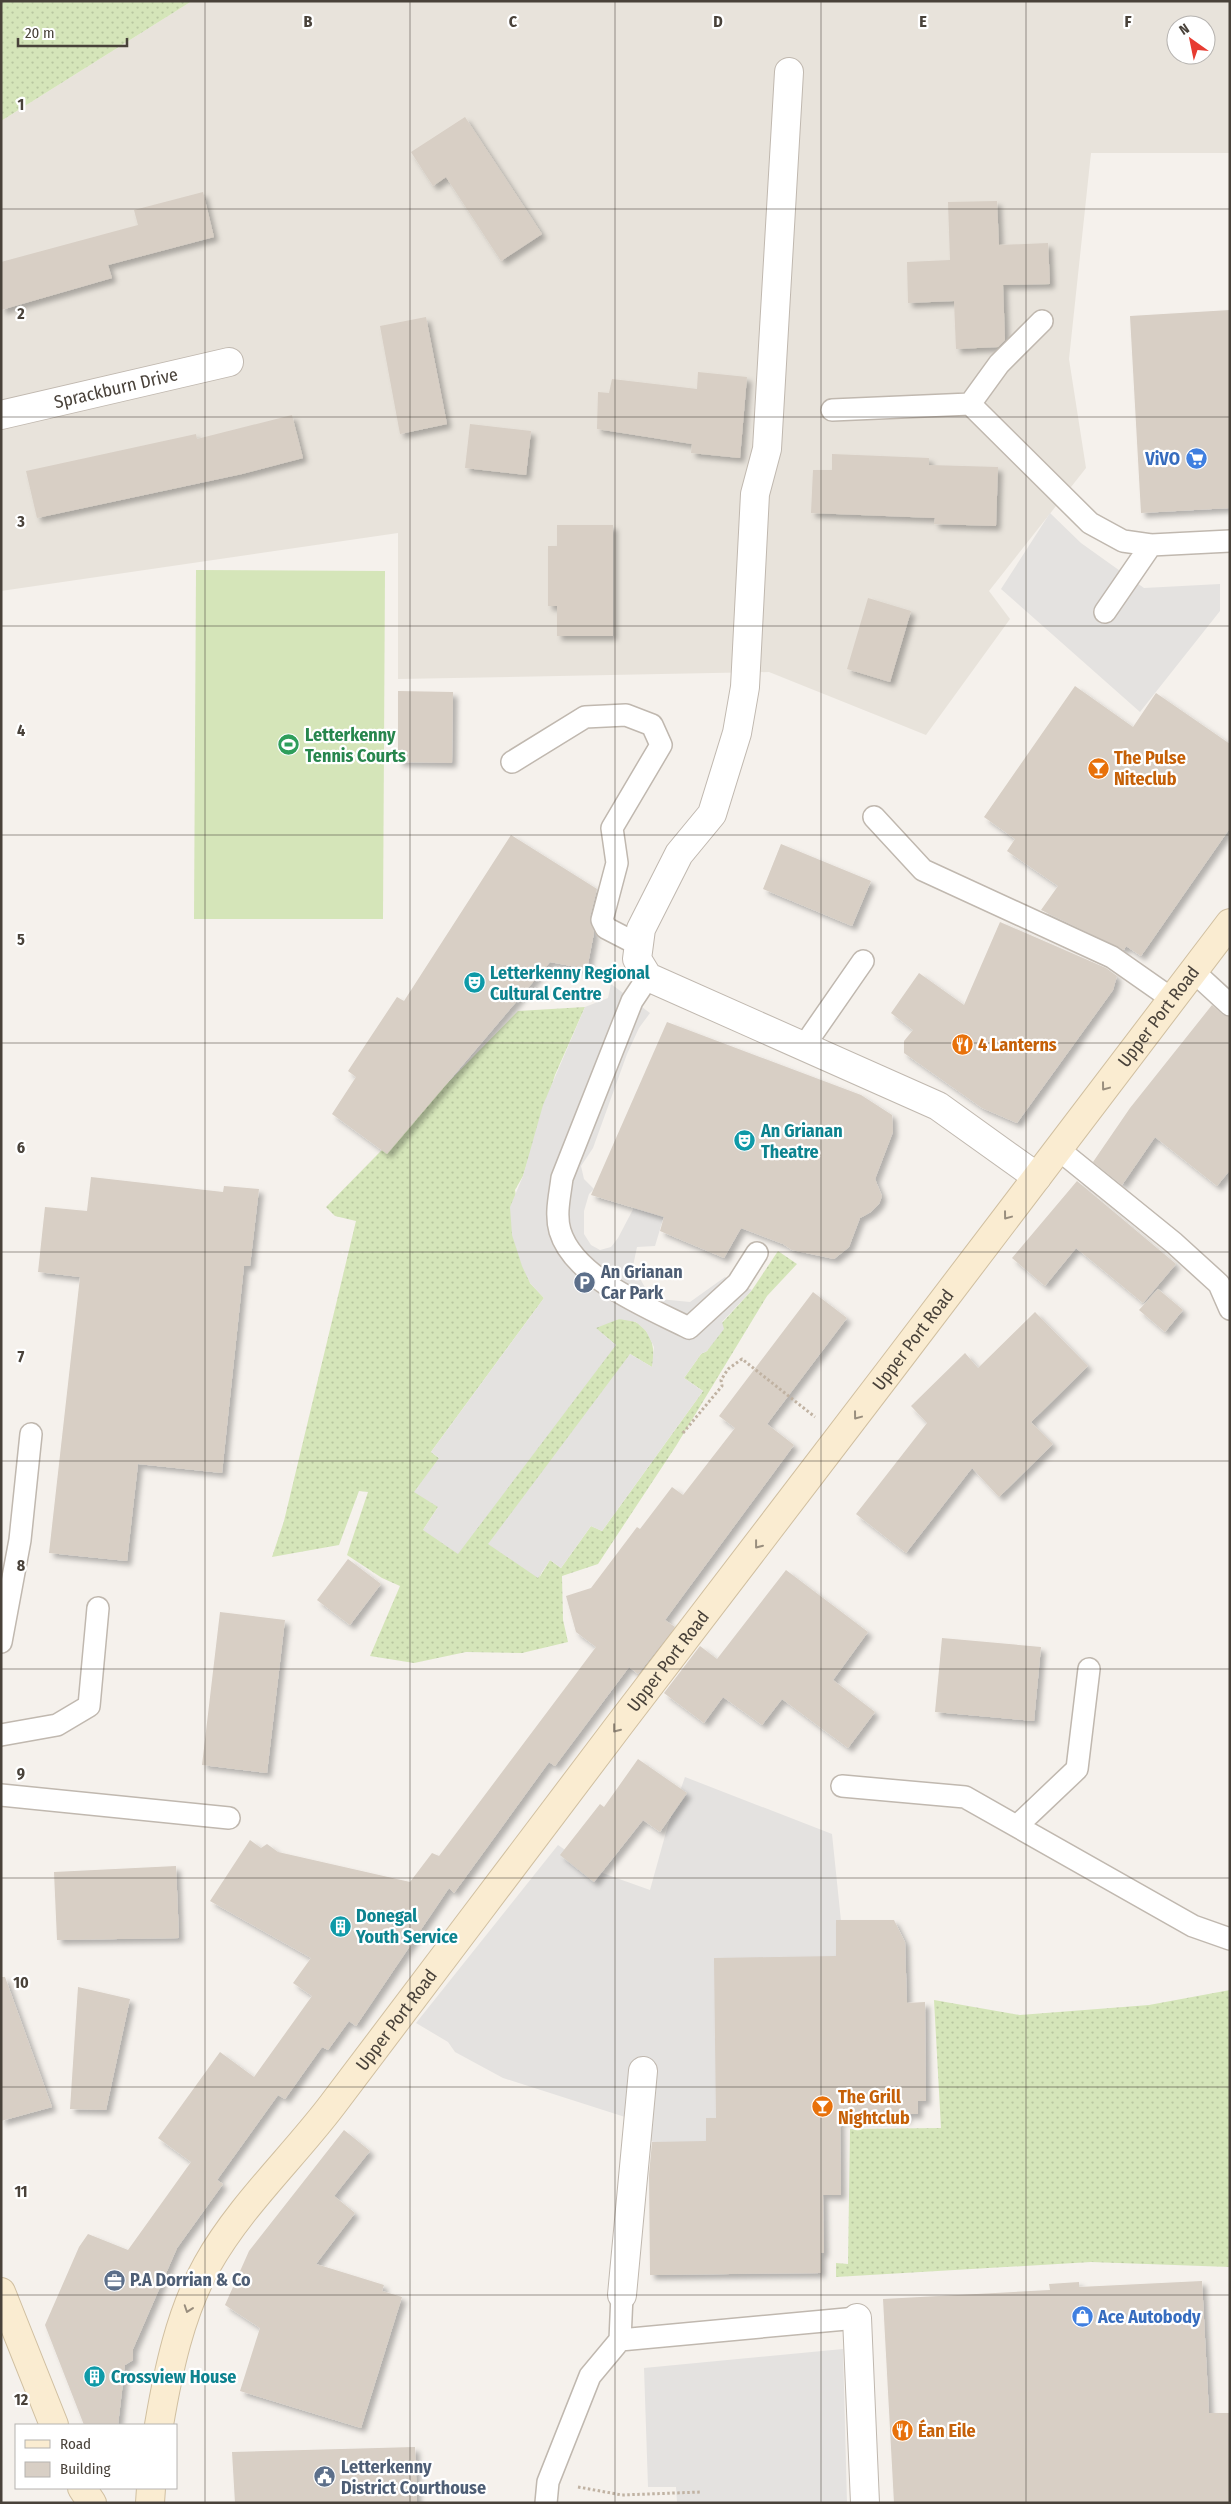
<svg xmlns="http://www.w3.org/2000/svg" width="1231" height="2504" font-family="'Fira Sans Condensed',sans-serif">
	<defs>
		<pattern id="grass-dots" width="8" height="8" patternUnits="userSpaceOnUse" patternTransform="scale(1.25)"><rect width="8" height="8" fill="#d5e5b9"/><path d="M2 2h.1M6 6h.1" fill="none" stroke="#b8c6a0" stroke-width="1.8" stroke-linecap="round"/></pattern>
		<filter id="shadow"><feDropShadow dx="4.5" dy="4.5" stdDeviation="2.5" flood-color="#0004"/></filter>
	</defs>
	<rect width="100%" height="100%" fill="#f5f1ec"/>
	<path fill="#e8e3db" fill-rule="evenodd" d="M 192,1 L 1230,1 L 1230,153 L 1091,153 L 1069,359 L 1086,468 L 989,591 L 1010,619 L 926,735 L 769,672 L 398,679 L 398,533 L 1,591 L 1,121 ZM 1176,25 L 1206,25 L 1206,55 L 1176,55 Z"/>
	<path fill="url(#grass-dots)" d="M 1,1 L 192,1 L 1,121 Z
		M 585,1007 L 555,1075 L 523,1176 L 515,1190 L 530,1283 L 544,1298 L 431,1452 L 439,1458 L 438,1507 L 423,1530 L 616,1345 L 595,1328 C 603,1324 612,1319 621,1319 C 647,1318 658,1346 652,1367 L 630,1354 L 539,1578 L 550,1560 L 561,1568 L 591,1526 L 602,1531 L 703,1391 L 684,1378 L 701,1354 L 707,1351 L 722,1323 L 752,1290 L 778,1251 L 797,1264 L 767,1296 L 676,1446 L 598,1564 L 562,1576 L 563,1620 L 568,1642 L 522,1653 L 466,1652 L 414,1663 L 370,1656 L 400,1586 L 382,1578 L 347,1555 L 368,1492 L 359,1491 L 339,1545 L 272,1557 L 284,1521 L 356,1221 L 335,1216 L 326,1207 L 518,1011 Z
		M 1230,1990 L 1230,2267 L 1091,2262 L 836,2277 L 836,2263 L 848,2264 L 850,2129 L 941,2128 L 934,2000 L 1020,2015 L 1149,2005 Z"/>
	<path fill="#d5e5b9" d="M 196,570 L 385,571 L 383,919 L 194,919 Z"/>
	<path fill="#e4e2e0" d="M 1050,513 L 1081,543 L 1144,588 L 1220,584 L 1220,611 L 1140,712 L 1001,589 Z
		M 611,984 L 650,1013 L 639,1028 L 627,1054 L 593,1148 L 581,1166 L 584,1179 L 594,1189 L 589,1194 L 584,1211 L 584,1234 L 591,1245 L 600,1250 L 611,1247 L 618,1238 L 651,1175 L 674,1183 L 655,1246 L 637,1247 L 633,1266 L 647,1291 L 659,1299 L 690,1302 L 725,1277 L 752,1290 L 722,1322 L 724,1329 L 707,1351 L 701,1354 L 684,1378 L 703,1391 L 602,1531 L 591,1526 L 561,1568 L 550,1560 L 538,1578 L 488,1544 L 630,1354 L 652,1367 L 654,1347 L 646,1331 L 636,1322 L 619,1319 L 596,1328 L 616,1345 L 458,1554 L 423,1530 L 438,1507 L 414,1492 L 439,1458 L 431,1452 L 544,1298 L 530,1283 L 522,1266 L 512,1235 L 510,1207 L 523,1176 L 543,1105 L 585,1007 L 608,998 Z
		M 685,1777 L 832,1834 L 841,1921 L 842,1957 L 720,2096 L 712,2142 L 654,2143 L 625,2117 L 503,2078 L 455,2052 L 448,2042 L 416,2023 L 558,1845 L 594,1870 L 650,1890 L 668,1825 Z
		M 843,2349 L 847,2503 L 677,2502 L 676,2487 L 648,2487 L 644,2368 Z"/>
	<path fill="#d8cfc5" filter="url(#shadow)" d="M 465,117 L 542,234 L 501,261 L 446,177 L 433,186 L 411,152 Z
		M 203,192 L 214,237 L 108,265 L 112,278 L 1,310 L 1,262 L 138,225 L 134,210 Z
		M 997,201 L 999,245 L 1048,243 L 1050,284 L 1003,285 L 1005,340 L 998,347 L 956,349 L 954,301 L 908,303 L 907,262 L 950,260 L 948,202 Z
		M 1230,310 L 1230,508 L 1141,513 L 1130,316 Z
		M 426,317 L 447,424 L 400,434 L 380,326 Z
		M 698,372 L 747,377 L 740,458 L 691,453 L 692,444 L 597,429 L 598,392 L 609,393 L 612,379 L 697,389 Z
		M 292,415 L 303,458 L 242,474 L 37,518 L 26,471 L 196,434 L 197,439 Z
		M 470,424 L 531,431 L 526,475 L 465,468 Z
		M 832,454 L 929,458 L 929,465 L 998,467 L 996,526 L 934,524 L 935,518 L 811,513 L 813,470 L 832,470 Z
		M 557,525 L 613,525 L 613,636 L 557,636 L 557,606 L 548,606 L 548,546 L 557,546 Z
		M 868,598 L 911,611 L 890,682 L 847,669 Z
		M 1075,686 L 1133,727 L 1156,693 L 1230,744 L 1230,828 L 1141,956 L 1126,946 L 1124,950 L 1041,910 L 1058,886 L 1007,851 L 1015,839 L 984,817 Z
		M 398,691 L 453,692 L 452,763 L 398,762 Z
		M 511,835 L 597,889 L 590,917 L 594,933 L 587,969 L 550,962 L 387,1154 L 332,1114 L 356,1077 L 348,1071 L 397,997 L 404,1001 Z
		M 781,844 L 871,881 L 852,926 L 763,889 Z
		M 1000,922 L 1106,968 L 1117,976 L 1113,990 L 1017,1123 L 982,1108 L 904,1053 L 904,1041 L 913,1030 L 891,1013 L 919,973 L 964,1005 Z
		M 1212,1005 L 1222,1014 L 1230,1017 L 1230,1170 L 1217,1186 L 1155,1137 L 1122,1185 L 1093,1162 L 1130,1108 Z
		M 667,1022 L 861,1095 L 892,1115 L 893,1132 L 875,1179 L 882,1196 L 879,1204 L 871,1212 L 860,1218 L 849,1247 L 834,1259 L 792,1250 L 783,1244 L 741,1228 L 724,1258 L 660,1231 L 664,1217 L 591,1195 Z
		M 91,1177 L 223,1192 L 224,1186 L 259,1189 L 250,1266 L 244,1266 L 222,1473 L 138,1464 L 127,1561 L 49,1553 L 80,1277 L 38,1272 L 45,1207 L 87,1211 Z
		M 1077,1181 L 1176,1264 L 1143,1303 L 1076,1248 L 1045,1286 L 1012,1258 Z
		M 1158,1289 L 1183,1310 L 1165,1332 L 1139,1310 Z
		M 813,1292 L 847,1318 L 767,1424 L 794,1445 L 665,1620 L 675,1627 L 638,1674 L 629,1667 L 555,1766 L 549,1762 L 454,1893 L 449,1888 L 356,2026 L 349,2021 L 328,2050 L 322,2047 L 285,2099 L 278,2095 L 217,2180 L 223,2184 L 177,2248 L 133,2349 L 133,2360 L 125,2365 L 118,2425 L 84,2425 L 45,2325 L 79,2247 L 88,2234 L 128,2250 L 191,2162 L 158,2138 L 220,2052 L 254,2077 L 312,1996 L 293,1983 L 311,1958 L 210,1901 L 250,1840 L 261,1848 L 267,1844 L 278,1852 L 410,1882 L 432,1853 L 439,1856 L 596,1647 L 576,1632 L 566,1596 L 591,1588 L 637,1527 L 640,1529 L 672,1487 L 683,1495 L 735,1428 L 719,1416 Z
		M 1035,1312 L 1088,1366 L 1031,1422 L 1053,1444 L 999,1497 L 972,1468 L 906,1553 L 856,1514 L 927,1423 L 911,1406 L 965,1353 L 978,1368 Z
		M 348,1559 L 381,1584 L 350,1625 L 317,1600 Z
		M 786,1570 L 868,1632 L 833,1680 L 875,1712 L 848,1748 L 782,1699 L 762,1725 L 723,1697 L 704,1723 L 664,1693 L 700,1646 L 717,1659 Z
		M 220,1612 L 285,1620 L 267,1773 L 202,1765 Z
		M 942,1638 L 1041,1647 L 1034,1721 L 935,1712 Z
		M 638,1759 L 687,1793 L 660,1832 L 643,1820 L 594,1882 L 560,1855 L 600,1804 L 604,1807 Z
		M 176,1866 L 179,1938 L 57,1940 L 54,1872 Z
		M 836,1920 L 894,1920 L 905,1942 L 907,2003 L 925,2002 L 926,2101 L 918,2101 L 918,2114 L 907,2114 L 907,2119 L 840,2120 L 841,2195 L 823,2195 L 824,2253 L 821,2253 L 821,2273 L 650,2275 L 649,2175 L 652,2142 L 706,2141 L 706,2118 L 716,2118 L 714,1958 L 836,1956 Z
		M 1,1977 L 5,1977 L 52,2107 L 1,2121 Z
		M 78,1987 L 130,1999 L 106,2110 L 70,2109 Z
		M 344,2130 L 370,2151 L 334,2196 L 355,2213 L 316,2264 L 384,2285 L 382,2291 L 402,2297 L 361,2428 L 240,2391 L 260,2328 L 225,2305 L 249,2251 Z
		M 1202,2281 L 1209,2413 L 1230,2413 L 1230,2503 L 894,2503 L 883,2299 L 1050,2290 L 1049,2284 L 1079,2282 L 1079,2287 Z
		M 415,2447 L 417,2503 L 235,2503 L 232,2452 Z"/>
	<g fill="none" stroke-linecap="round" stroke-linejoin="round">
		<defs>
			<path id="lane" d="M 970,404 L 999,364 L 1042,321
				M 832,410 L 970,404 L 1090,523 L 1123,541 L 1151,545 L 1230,541
				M 1105,612 L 1151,545
				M 512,762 L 585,717 L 626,715 L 652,725 L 661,745 L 612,828 L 617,863 L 602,920 L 606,928 L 637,944
				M 874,817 L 923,870 L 1112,957 L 1172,999
				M 1193,971 L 1230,1005
				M 648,977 L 632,1001 L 562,1178 C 560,1195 555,1214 560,1231 C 574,1278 649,1308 689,1328 L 738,1283 L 757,1253
				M 804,1046 L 863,961
				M 1058,1149 L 1174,1243 L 1219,1284 L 1230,1309
				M 1,1642 L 20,1540 L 31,1434
				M 1,1735 L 57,1725 L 89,1706 L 98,1608
				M 842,1786 L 965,1797 L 1193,1926 L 1230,1939
				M 1,1795 L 229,1818
				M 1017,1826 L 1077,1769 L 1089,1669
				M 620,2340 L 857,2318
				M 546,2503 L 548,2482 L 590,2376 L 620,2340 L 622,2295"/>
			<g id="street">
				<path d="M 789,72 L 767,449 L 755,494 L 745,687 L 737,733 L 712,814 L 679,854 L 641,929 L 637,959 L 648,977 L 938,1106 L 1037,1177"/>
				<path id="s1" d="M 1,415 L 229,362"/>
				<path d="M 622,2295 L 643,2071"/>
				<path d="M 857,2318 L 865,2503"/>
			</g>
			<g id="secondary">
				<path d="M 1,2292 L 54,2425"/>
				<path id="s2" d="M 159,2425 C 168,2372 180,2313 207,2265 C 240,2206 293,2157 333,2104 C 429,1978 524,1850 620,1724 C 825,1458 1026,1190 1230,923"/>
				<path d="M 82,2488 L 92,2503"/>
				<path d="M 150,2503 L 151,2488"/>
			</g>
		</defs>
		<use href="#lane" stroke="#c0b8af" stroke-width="24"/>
		<use href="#street" stroke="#c0b8af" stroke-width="30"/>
		<use href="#secondary" stroke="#d0bfa0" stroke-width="30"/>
		<path stroke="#c0b2a2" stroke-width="3" stroke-dasharray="2.5 2.5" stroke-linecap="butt" d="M 683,1433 L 722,1386 L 721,1380 L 728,1369 L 742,1359 L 815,1417
			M 578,2487 L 622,2495 L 701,2492"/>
		<use href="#lane" stroke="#fff" stroke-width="21"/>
		<use href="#street" stroke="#fff" stroke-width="28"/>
		<use href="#secondary" stroke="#faecd1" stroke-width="28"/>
	</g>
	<defs><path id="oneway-chevron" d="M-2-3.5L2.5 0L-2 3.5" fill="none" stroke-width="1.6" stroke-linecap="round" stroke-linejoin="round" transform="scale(1.25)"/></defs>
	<g stroke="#998e7e">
		<use href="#oneway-chevron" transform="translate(1105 1087) rotate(127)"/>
		<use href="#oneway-chevron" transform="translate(1007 1216) rotate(127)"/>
		<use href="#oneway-chevron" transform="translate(857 1416) rotate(127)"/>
		<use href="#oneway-chevron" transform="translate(758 1545) rotate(128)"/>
		<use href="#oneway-chevron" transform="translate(616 1729) rotate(128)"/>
		<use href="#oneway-chevron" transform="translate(188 2309) rotate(109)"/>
	</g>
	<path fill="none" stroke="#49423a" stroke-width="1" stroke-opacity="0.55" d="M 205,1 L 205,2503M 410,1 L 410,2503M 615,1 L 615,2503M 821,1 L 821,2503M 1026,1 L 1026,2503M 1,209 L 1230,209M 1,417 L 1230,417M 1,626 L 1230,626M 1,835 L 1230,835M 1,1043 L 1230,1043M 1,1252 L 1230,1252M 1,1461 L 1230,1461M 1,1669 L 1230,1669M 1,1878 L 1230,1878M 1,2087 L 1230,2087M 1,2295 L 1230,2295"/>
	<defs>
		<symbol id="supermarket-disc" viewBox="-11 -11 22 22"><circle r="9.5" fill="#3f7fe0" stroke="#fff"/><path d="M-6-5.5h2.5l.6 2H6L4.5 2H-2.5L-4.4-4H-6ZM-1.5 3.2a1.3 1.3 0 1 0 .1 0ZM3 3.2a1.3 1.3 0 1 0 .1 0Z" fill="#fff"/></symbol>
		<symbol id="stadium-disc" viewBox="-11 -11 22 22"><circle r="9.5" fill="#2e9e5b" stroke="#fff"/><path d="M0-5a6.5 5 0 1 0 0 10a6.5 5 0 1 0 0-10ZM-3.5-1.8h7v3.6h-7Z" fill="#fff"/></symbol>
		<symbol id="bar-disc" viewBox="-11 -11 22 22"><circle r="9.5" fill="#e8710a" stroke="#fff"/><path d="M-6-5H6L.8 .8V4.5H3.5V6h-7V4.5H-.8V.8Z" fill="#fff"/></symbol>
		<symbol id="theatre-disc" viewBox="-11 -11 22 22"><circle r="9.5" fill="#0f9aa8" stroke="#fff"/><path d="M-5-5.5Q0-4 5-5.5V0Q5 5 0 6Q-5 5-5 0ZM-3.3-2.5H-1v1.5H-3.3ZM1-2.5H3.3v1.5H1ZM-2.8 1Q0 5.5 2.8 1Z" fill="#fff"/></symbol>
		<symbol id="restaurant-disc" viewBox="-11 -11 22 22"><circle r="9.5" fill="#e8710a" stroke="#fff"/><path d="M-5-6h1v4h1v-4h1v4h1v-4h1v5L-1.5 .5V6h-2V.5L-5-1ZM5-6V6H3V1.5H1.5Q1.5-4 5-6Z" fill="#fff"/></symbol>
		<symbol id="parking-disc" viewBox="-11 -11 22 22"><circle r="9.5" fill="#5c6f8a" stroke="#fff"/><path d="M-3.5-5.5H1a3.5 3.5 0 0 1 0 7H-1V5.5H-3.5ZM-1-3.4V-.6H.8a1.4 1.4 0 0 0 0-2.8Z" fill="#fff"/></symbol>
		<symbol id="building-disc" viewBox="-11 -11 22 22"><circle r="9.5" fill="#0f9aa8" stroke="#fff"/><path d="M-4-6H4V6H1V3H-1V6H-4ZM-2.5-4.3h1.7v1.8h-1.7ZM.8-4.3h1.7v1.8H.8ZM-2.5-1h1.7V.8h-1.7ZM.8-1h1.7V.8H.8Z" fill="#fff"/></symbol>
		<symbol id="office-disc" viewBox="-11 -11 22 22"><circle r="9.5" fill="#5c6f8a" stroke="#fff"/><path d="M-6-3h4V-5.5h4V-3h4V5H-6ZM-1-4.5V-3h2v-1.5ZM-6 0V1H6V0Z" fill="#fff"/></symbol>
		<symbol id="shop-disc" viewBox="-11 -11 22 22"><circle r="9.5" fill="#3f7fe0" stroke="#fff"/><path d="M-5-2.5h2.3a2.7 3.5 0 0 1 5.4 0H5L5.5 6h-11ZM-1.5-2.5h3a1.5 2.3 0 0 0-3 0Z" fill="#fff"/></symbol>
		<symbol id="civic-disc" viewBox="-11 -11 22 22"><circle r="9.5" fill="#5c6f8a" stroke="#fff"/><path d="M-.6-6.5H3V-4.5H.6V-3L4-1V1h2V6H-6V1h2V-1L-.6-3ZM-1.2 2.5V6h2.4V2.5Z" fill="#fff"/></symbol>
	</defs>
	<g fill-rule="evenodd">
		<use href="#supermarket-disc" x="1184" y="446" width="25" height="25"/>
		<use href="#stadium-disc" x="276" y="732" width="25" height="25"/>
		<use href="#bar-disc" x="1086" y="756" width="25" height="25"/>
		<use href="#theatre-disc" x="462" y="970" width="25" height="25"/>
		<use href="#restaurant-disc" x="950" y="1032" width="25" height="25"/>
		<use href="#theatre-disc" x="732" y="1128" width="25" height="25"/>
		<use href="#parking-disc" x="572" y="1270" width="25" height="25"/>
		<use href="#building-disc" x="328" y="1914" width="25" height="25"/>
		<use href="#bar-disc" x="810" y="2094" width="25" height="25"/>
		<use href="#office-disc" x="102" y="2268" width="25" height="25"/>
		<use href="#shop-disc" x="1070" y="2304" width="25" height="25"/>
		<use href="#building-disc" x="82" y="2364" width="25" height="25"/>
		<use href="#restaurant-disc" x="890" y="2418" width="25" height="25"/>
		<use href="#civic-disc" x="312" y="2464" width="25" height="25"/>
	</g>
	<g text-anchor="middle" stroke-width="4.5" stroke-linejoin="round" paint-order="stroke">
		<g font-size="18" fill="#49423a" stroke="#fff">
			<text dy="6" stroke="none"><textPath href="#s1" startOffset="118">Sprackburn Drive</textPath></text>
			<text dy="6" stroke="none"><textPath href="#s2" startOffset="1738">Upper Port Road</textPath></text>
			<text dy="6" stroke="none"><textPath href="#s2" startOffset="1332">Upper Port Road</textPath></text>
			<text dy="6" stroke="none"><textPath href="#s2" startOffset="928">Upper Port Road</textPath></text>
			<text dy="6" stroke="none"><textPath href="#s2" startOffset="478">Upper Port Road</textPath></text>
		</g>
		<g font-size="18" font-weight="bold" fill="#366cbe" stroke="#fff" text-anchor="end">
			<text x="1180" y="465">ViVO</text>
			<text x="1098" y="2323" text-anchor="start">Ace Autobody</text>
		</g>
		<g font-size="18" font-weight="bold" fill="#27864d" stroke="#fff" text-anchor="start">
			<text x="305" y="741">Letterkenny<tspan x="305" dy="21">Tennis Courts</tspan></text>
		</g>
		<g font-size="18" font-weight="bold" fill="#c56008" stroke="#fff" text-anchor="start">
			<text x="1114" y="764">The Pulse<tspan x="1114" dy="21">Niteclub</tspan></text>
			<text x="978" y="1051">4 Lanterns</text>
			<text x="838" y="2103">The Grill<tspan x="838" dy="21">Nightclub</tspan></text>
			<text x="918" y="2437">Éan Eile</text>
		</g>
		<g font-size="18" font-weight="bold" fill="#0d838f" stroke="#fff" text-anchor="start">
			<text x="490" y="979">Letterkenny Regional<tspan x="490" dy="21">Cultural Centre</tspan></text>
			<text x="761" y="1137">An Grianan<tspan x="761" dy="21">Theatre</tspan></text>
			<text x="356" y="1922">Donegal<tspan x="356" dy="21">Youth Service</tspan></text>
			<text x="111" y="2383">Crossview House</text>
		</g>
		<g font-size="18" font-weight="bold" fill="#4e5e75" stroke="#fff" text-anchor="start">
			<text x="601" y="1278">An Grianan<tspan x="601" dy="21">Car Park</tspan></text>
			<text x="130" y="2286">P.A Dorrian &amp; Co</text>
			<text x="341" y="2473">Letterkenny<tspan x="341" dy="21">District Courthouse</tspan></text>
		</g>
	</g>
	<g font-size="16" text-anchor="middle" font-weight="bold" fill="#49423a" stroke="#fff" stroke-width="4.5" stroke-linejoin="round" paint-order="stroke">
		<text x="308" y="27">B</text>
		<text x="513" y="27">C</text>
		<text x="718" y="27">D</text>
		<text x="923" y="27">E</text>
		<text x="1128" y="27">F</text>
		<text x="21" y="110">1</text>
		<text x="21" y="319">2</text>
		<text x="21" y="527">3</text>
		<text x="21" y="736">4</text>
		<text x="21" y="945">5</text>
		<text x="21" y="1153">6</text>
		<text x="21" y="1362">7</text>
		<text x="21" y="1571">8</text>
		<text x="21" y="1779">9</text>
		<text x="21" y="1988">10</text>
		<text x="21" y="2197">11</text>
		<text x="21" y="2405">12</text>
	</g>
	<rect width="1231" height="2504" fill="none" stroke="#49423a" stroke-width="5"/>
	<rect x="15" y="2424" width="162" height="65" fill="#ffffff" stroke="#b6b3b0"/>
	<rect x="25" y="2440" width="25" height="8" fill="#faecd1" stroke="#b6b3b0"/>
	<text x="60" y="2449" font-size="15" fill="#49423a">Road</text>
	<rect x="25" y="2462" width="25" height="15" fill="#d8cfc5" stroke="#b6b3b0"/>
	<text x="60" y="2474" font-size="15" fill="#49423a">Building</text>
	<g transform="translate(1191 40) rotate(327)"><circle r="24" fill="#ffffff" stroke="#b6b3b0"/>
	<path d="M0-4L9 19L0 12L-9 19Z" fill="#e73b31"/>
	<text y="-8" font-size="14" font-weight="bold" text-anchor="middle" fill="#49423a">N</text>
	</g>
	<path d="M18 38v8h109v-8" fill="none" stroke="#49423a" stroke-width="2.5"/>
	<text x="25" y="38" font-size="15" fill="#49423a" stroke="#ffffff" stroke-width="4" paint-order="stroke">20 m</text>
</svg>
